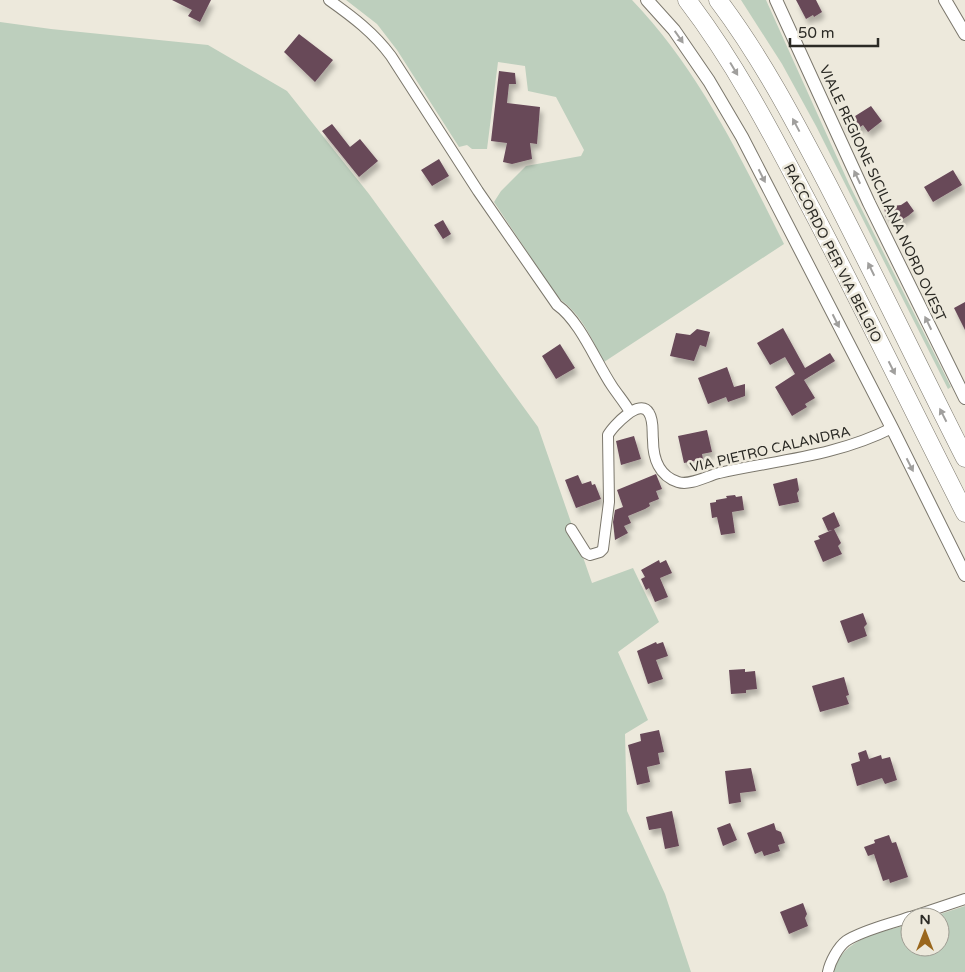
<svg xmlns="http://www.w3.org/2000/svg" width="965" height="972" font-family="'Varela Round',sans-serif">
	<defs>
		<filter id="shadow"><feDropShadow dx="3" dy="5.5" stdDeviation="2.5" flood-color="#0004"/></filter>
	</defs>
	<rect width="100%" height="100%" fill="#ede9dc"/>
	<path fill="#bdcfbd" d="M 346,0 L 632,0 C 699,70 741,158 784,244 L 604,362 C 591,338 582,314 558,298 L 494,202 L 501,191 L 526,166 L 581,156 L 584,150 L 556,97 L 528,91 L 525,66 L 498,62 L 487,149 L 472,149 L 467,145 L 459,147 L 397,50 L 377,24 Z
		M 741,0 L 766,0 L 849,184 L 951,387 L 948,389 L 816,126 L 782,64 Z
		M 0,22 L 51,29 L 208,45 L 287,91 L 369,194 L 538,427 L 592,583 L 633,568 L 659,622 L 618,652 L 648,720 L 625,734 L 627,811 L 665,894 L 691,972 L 0,972 Z
		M 965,906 L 965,972 L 834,972 C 841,938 882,932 910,924 L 910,947 L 940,947 L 940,917 L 931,917 Z"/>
	<path fill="#684859" filter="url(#shadow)" d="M 172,0 L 211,0 L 200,22 L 188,16 L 192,10 Z
		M 796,0 L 816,0 L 822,12 L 814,17 L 813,15 L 806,19 Z
		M 299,34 L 333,60 L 315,82 L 284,52 Z
		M 499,71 L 515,73 L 516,84 L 509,84 L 507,103 L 540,107 L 537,144 L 530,143 L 532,159 L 512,164 L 503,162 L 507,143 L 491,141 Z
		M 871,106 L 882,121 L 868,132 L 863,125 L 851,133 L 842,120 L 850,115 L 852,118 Z
		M 332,124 L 350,147 L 360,139 L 378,161 L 359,177 L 322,131 Z
		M 439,159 L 449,176 L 432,186 L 421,170 Z
		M 953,170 L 962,185 L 933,202 L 924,187 Z
		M 907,201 L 914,211 L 908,216 L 898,222 L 894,216 L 886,218 L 884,207 L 901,205 Z
		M 443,220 L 451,234 L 443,239 L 434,225 Z
		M 965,302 L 965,330 L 954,308 Z
		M 783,328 L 805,368 L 830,353 L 835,361 L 804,380 L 815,398 L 805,404 L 807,407 L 792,416 L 775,387 L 795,374 L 785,357 L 770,365 L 757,343 Z
		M 697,329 L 710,332 L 706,347 L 700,345 L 694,361 L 670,356 L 676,333 L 690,335 Z
		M 560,344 L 575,368 L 556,379 L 542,356 Z
		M 727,367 L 734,387 L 745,384 L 745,396 L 728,402 L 726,397 L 708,404 L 698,378 Z
		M 707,430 L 712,452 L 702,454 L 703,459 L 684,463 L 678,436 Z
		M 634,436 L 641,459 L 621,465 L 616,441 Z
		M 656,474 L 662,489 L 656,491 L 659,499 L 649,503 L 650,506 L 645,509 L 628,516 L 631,523 L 624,526 L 628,533 L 615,540 L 613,522 L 615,510 L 623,507 L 617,490 Z
		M 578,475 L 582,484 L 591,481 L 592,485 L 595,484 L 601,499 L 576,508 L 565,480 Z
		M 797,478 L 799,490 L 797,493 L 799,502 L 779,506 L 773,484 Z
		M 735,495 L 736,497 L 742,496 L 744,510 L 732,512 L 735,533 L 721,535 L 717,517 L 712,518 L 710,503 L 716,502 L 716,500 L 727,498 L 726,496 Z
		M 834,512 L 840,526 L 834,529 L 841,543 L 838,546 L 842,554 L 823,562 L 814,541 L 820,539 L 818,536 L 832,530 L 828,531 L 822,518 Z
		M 659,560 L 660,563 L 666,560 L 672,573 L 660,578 L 668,597 L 655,602 L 649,588 L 646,590 L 641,579 L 645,577 L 641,570 Z
		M 863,613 L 867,624 L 864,627 L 867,636 L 848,643 L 840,621 Z
		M 656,642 L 657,644 L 663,642 L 668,656 L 656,660 L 663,679 L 648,684 L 637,651 Z
		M 745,669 L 745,672 L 755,671 L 757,689 L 746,690 L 746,693 L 731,694 L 729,670 Z
		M 844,677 L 849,695 L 846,696 L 849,704 L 820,712 L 812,686 Z
		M 659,730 L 664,752 L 658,753 L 660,764 L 647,767 L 650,782 L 637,785 L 628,745 L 641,741 L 640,734 Z
		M 866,750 L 869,759 L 881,755 L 882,759 L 890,757 L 897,780 L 885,784 L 882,778 L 857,786 L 851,764 L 860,761 L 858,753 Z
		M 751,768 L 756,791 L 740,793 L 741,802 L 729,804 L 725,771 Z
		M 672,811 L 679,846 L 665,849 L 661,828 L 649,830 L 646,817 Z
		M 730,823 L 737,840 L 723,846 L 717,828 Z
		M 774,823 L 776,830 L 781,832 L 785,843 L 778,845 L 780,851 L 764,856 L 762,851 L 755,854 L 747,833 Z
		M 889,835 L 892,843 L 896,842 L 908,877 L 890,883 L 889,879 L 883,881 L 874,854 L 868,856 L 864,847 L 875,843 L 874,840 Z
		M 803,903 L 807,914 L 805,918 L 808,926 L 789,934 L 780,912 Z"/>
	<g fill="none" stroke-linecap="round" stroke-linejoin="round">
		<defs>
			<path id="minor" d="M 329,0 C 353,17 374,33 391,56 L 478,191 L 557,305 C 580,321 596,362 612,386 C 618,395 625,403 630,412
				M 571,529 L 586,553 L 590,555 L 600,552 L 603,549 L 609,502 L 608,435 C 613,426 640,397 649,413 C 654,421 652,431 653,440 C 653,458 659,476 678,482 C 690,486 707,476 719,473 C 778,460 837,456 892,428
				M 911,917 L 965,899
				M 828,972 C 830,962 838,947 846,941 C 863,930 890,924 910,917"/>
			<path id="tertiary" d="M 647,0 L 674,30 L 709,81 L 742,137 L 892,428 L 965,575
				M 776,0 L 869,203 L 965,398
				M 945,0 L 965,34"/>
			<path id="motorway" d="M 687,0 C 733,60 769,128 804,195 C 860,300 911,407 965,513
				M 718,0 C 761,57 794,120 827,183 C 874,274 919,367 965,458"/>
		</defs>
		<use href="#minor" stroke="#7b776c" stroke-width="12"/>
		<use href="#tertiary" stroke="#7b776c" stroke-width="14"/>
		<use href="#motorway" stroke="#7b776c" stroke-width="19"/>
		<use href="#minor" stroke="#fff" stroke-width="10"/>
		<use href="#tertiary" stroke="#fff" stroke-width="12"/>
		<use href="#motorway" stroke="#fff" stroke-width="18"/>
	</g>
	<defs><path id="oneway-solid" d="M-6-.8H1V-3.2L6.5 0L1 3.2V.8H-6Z" transform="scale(1.25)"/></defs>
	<g fill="#a09f9d">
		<use href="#oneway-solid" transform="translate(679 37) rotate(55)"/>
		<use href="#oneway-solid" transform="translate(734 69) rotate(59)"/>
		<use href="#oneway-solid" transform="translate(796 125) rotate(-118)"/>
		<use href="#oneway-solid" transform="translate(762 176) rotate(63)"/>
		<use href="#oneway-solid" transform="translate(857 177) rotate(-115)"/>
		<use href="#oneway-solid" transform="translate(871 269) rotate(-116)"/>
		<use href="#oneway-solid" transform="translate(836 321) rotate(63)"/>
		<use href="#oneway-solid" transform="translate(928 323) rotate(-116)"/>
		<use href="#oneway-solid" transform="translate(892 368) rotate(63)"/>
		<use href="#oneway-solid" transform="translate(943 415) rotate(-117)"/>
		<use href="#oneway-solid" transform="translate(910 465) rotate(63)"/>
	</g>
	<g text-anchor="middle" stroke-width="5" stroke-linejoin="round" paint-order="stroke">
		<g font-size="14" fill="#2b2a25" stroke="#ede9dc">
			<text transform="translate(883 193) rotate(65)" y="5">VIALE REGIONE SICILIANA NORD OVEST</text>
			<text transform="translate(833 253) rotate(63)" y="5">RACCORDO PER VIA BELGIO</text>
			<text transform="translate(770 449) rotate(-13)" y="5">VIA PIETRO CALANDRA</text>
		</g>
	</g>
	<g transform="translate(925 932)"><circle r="24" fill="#ede9dc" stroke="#9f9d93"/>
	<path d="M0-4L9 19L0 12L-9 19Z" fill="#9a671d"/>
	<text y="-8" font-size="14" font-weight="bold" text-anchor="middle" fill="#2b2a25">N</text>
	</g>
	<path d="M790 38v8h88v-8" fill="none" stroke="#2b2a25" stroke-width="2.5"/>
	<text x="798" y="38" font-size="15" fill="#2b2a25" stroke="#ede9dc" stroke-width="4" paint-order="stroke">50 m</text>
</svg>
